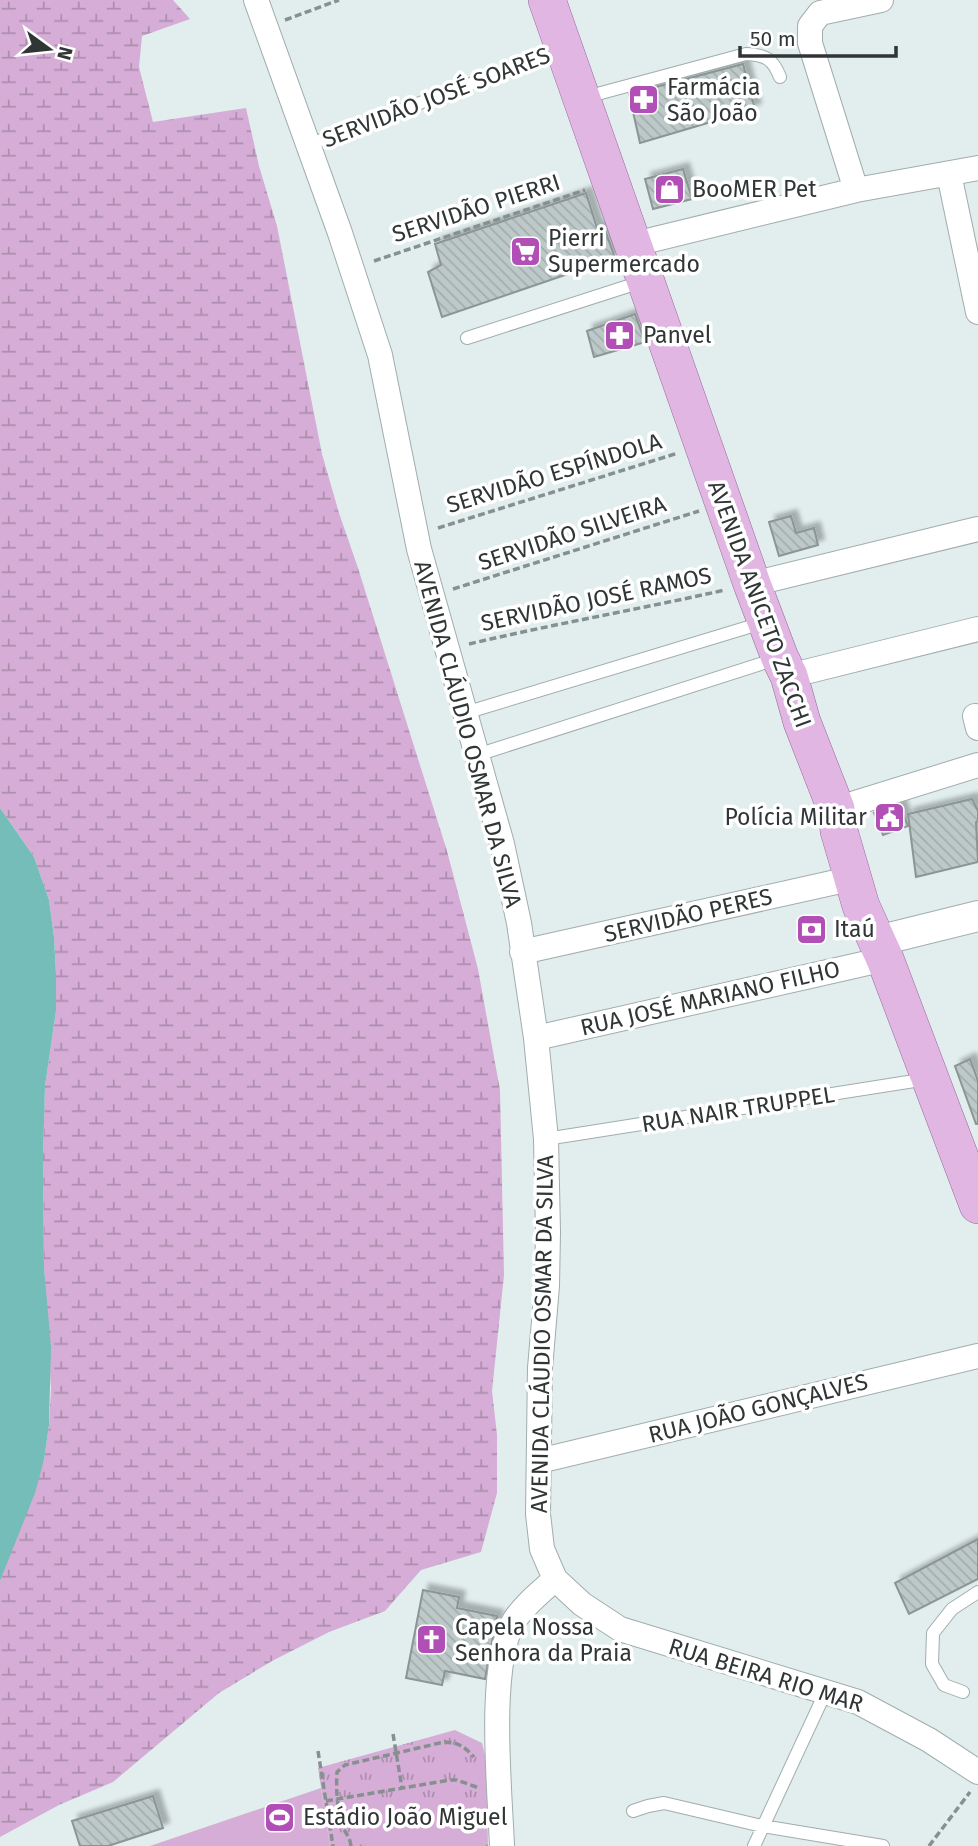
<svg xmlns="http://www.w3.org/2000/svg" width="978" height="1846" font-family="'Fira Sans',sans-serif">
	<defs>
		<pattern id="wetland-marsh" width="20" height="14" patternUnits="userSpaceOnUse" patternTransform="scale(1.75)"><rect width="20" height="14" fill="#d5add6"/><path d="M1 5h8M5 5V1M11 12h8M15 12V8" fill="none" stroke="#ad8eae"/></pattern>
		<pattern id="park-tufts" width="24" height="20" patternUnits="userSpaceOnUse" patternTransform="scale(1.75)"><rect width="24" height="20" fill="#d5add6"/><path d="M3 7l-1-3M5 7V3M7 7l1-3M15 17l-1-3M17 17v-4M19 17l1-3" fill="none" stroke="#ad8eae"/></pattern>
		<pattern id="building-back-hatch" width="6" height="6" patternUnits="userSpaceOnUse" patternTransform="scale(1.75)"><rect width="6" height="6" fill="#bdc9c9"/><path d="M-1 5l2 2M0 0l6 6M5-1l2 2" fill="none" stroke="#a3adad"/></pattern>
		<filter id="shadow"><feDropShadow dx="6" dy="-6" stdDeviation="2" flood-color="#0004"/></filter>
	</defs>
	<rect width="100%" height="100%" fill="#e1eeed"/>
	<path fill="url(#wetland-marsh)" d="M 0,0 L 173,0 L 190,19 L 142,36 L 139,67 L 153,122 L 246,108 L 259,166 L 277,226 L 322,454 L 339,513 L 358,568 L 447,851 L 478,969 L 500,1090 L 504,1275 L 492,1391 L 497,1435 L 497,1493 L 481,1552 L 421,1570 L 385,1611 L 329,1632 L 272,1661 L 219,1693 L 113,1782 L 59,1805 L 0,1837 L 0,1581 L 44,1460 L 49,1425 L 51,1388 L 44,1268 L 43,1160 L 45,1086 L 56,1011 L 56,974 L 54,937 L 49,900 L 34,857 L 0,808 Z"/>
	<path fill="url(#park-tufts)" d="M 455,1730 L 482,1743 L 486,1759 L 488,1846 L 330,1846 L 318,1768 Z"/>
	<path fill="#d5add6" d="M 321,1788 L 330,1846 L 150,1846 Z
		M 449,1801 L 456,1846 L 365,1846 L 360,1815 Z"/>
	<path fill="#74bdb9" d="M 0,808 L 34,857 L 49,900 L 54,937 L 56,974 L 56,1011 L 45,1086 L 43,1160 L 44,1268 L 51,1347 L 49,1425 L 44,1460 L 35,1493 L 0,1581 Z"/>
	<path fill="url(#building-back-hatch)" stroke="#8a9594" stroke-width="2" filter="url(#shadow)" d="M 743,64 L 755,109 L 640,143 L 629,94 Z
		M 683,169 L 692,199 L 653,209 L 645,179 Z
		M 586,193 L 597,228 L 604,227 L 615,258 L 442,317 L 428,272 L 441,265 L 435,244 Z
		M 635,314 L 645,342 L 594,357 L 587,331 Z
		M 791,516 L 796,533 L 814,528 L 818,545 L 779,556 L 769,522 Z
		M 972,799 L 978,811 L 978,821 L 976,822 L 978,862 L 916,877 L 908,814 Z
		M 900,805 L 908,826 L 883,835 L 874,813 Z
		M 970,1059 L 978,1081 L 978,1124 L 976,1124 L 955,1066 Z
		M 978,1539 L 978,1579 L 909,1614 L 895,1583 Z
		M 423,1590 L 459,1597 L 457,1608 L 497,1616 L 485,1679 L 445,1671 L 442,1685 L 406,1678 Z
		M 153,1796 L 163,1828 L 108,1846 L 80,1846 L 72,1821 Z"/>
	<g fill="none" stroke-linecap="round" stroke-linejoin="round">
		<defs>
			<path id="service" d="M 586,97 L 746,54 C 766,55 773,59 780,77
				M 308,145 L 561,50
				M 467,338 L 644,281
				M 465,713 L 762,623
				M 477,755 L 776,659
				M 546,1139 L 927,1079
				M 963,1692 L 944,1685 L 932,1664 L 933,1633 L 952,1609 L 978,1592
				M 633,1811 L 648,1806 L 664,1803 L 762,1826 L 883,1846
				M 754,1846 L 826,1691"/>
			<path id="minor" d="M 256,0 L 340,233 L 380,355 L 419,549 L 502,844 L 519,923 L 536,1038 L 546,1139 L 548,1232 L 547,1286 L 540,1368 L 538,1514 L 542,1549 L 555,1579 C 541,1592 524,1605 514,1621 C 487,1666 500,1792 502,1846
				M 949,174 L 978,312
				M 856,190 L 810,43 L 810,26 L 820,13 L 881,0
				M 631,245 L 856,190 L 978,168
				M 752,584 L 978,529
				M 789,676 L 978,629
				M 975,716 L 978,728
				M 836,809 L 978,765
				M 522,952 L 854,878
				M 536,1038 L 885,959
				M 539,1461 L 978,1356
				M 555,1579 L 582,1604 L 620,1629 L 858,1702 L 929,1740 L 978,1772"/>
			<path id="tertiary" d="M 877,941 L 978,916"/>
			<path id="primary" d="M 547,0 L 752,584 L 780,658 L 789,676 L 802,722 L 836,809 L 839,831 L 861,906 L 885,959 L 978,1205"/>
		</defs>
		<use href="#service" stroke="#a1adad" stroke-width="14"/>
		<use href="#minor" stroke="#a1adad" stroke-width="26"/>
		<use href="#tertiary" stroke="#a1adad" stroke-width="32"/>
		<use href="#primary" stroke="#97699a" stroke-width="38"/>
		<path stroke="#879090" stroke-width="3.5" stroke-dasharray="7 3.5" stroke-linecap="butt" d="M 285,20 L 339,0
			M 374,261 L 585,190
			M 438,528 L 678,453
			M 453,589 L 699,511
			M 469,644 C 554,624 640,609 725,590
			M 393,1734 L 402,1788
			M 318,1751 L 333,1846
			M 326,1801 L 450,1780 L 457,1780 L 479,1788
			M 351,1846 C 350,1837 345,1833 342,1825 C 337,1808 336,1789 337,1772 L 345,1765 L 444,1742 C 458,1742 465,1747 474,1757
			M 929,1846 L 970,1792"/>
		<use href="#service" stroke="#fff" stroke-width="12"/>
		<use href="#minor" stroke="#fff" stroke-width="24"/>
		<use href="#tertiary" stroke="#fff" stroke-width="30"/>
		<use href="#primary" stroke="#e2b6e3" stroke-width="37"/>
	</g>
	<defs>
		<symbol id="pharmacy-square" viewBox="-11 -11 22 22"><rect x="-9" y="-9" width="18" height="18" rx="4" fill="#b14fb6" stroke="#fff"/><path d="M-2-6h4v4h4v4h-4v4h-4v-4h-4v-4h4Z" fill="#fff"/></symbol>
		<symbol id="shop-square" viewBox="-11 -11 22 22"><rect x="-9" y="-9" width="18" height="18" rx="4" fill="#b14fb6" stroke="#fff"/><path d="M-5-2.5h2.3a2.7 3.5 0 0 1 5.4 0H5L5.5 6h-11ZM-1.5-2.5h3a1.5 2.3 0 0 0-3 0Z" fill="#fff"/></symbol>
		<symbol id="supermarket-square" viewBox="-11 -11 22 22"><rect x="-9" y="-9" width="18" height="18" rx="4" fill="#b14fb6" stroke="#fff"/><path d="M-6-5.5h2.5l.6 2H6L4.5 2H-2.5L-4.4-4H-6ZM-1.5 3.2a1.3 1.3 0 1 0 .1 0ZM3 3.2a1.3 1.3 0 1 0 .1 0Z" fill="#fff"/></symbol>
		<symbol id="civic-square" viewBox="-11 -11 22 22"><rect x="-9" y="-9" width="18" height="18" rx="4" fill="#b14fb6" stroke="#fff"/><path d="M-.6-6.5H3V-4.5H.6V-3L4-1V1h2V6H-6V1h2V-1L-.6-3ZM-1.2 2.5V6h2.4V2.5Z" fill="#fff"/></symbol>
		<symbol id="bank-square" viewBox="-11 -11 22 22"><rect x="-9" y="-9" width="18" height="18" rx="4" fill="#b14fb6" stroke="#fff"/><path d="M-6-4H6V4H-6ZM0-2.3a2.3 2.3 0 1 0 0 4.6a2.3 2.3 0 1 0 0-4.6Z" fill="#fff"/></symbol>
		<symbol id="church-square" viewBox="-11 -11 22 22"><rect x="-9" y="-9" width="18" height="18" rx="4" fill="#b14fb6" stroke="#fff"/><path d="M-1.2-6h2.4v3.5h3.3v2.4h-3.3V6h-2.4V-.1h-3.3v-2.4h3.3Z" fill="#fff"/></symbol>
		<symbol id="stadium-square" viewBox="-11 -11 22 22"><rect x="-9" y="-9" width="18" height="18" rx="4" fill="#b14fb6" stroke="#fff"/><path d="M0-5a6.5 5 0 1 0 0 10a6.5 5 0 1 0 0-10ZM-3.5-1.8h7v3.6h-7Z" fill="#fff"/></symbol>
	</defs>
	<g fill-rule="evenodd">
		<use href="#pharmacy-square" x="626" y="82" width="35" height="35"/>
		<use href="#shop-square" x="652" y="172" width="35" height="35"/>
		<use href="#supermarket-square" x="508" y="234" width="35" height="35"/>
		<use href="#pharmacy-square" x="602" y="318" width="35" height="35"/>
		<use href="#civic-square" x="872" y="800" width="35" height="35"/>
		<use href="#bank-square" x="794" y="912" width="35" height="35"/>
		<use href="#church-square" x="414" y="1622" width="35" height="35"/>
		<use href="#stadium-square" x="262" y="1800" width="35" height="35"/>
	</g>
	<g text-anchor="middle" stroke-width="7" stroke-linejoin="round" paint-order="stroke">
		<g font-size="23" fill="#303535" stroke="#fff" text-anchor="start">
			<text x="667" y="95">Farmácia<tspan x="667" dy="26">São João</tspan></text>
			<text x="692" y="197">BooMER Pet</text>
			<text x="548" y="246">Pierri<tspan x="548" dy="26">Supermercado</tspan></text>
			<text x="643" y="343">Panvel</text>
			<text x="867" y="825" text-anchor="end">Polícia Militar</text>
			<text x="834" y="937">Itaú</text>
			<text x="455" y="1635">Capela Nossa<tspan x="455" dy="26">Senhora da Praia</tspan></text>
			<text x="303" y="1825">Estádio João Miguel</text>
		</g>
		<g font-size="23" fill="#303535" stroke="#fff">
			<text transform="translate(436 97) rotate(-21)" y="8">SERVIDÃO JOSÉ SOARES</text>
			<text transform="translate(476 208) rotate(-18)" y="8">SERVIDÃO PIERRI</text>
			<text transform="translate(554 473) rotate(-17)" y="8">SERVIDÃO ESPÍNDOLA</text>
			<text transform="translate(572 533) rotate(-18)" y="8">SERVIDÃO SILVEIRA</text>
			<text transform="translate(596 599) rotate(-12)" y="8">SERVIDÃO JOSÉ RAMOS</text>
			<text transform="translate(760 604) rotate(70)" y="8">AVENIDA ANICETO ZACCHI</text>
			<text transform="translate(468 734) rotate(75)" y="8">AVENIDA CLÁUDIO OSMAR DA SILVA</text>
			<text transform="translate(688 915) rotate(-13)" y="8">SERVIDÃO PERES</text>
			<text transform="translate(710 998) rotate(-13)" y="8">RUA JOSÉ MARIANO FILHO</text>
			<text transform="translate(738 1109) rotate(-9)" y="8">RUA NAIR TRUPPEL</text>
			<text transform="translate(542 1334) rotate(-89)" y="8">AVENIDA CLÁUDIO OSMAR DA SILVA</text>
			<text transform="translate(758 1408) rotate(-14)" y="8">RUA JOÃO GONÇALVES</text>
			<text transform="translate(766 1675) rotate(17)" y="8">RUA BEIRA RIO MAR</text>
		</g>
	</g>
	<g transform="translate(49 49) rotate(105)" stroke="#ffffff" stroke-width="5" paint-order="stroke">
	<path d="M0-5L12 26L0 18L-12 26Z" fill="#303535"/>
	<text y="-10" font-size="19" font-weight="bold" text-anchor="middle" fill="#303535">N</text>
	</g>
	<path d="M740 46v10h156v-10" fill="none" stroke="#303535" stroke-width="3.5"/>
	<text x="750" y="46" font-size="21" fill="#303535" stroke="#ffffff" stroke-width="5" paint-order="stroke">50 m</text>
</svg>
